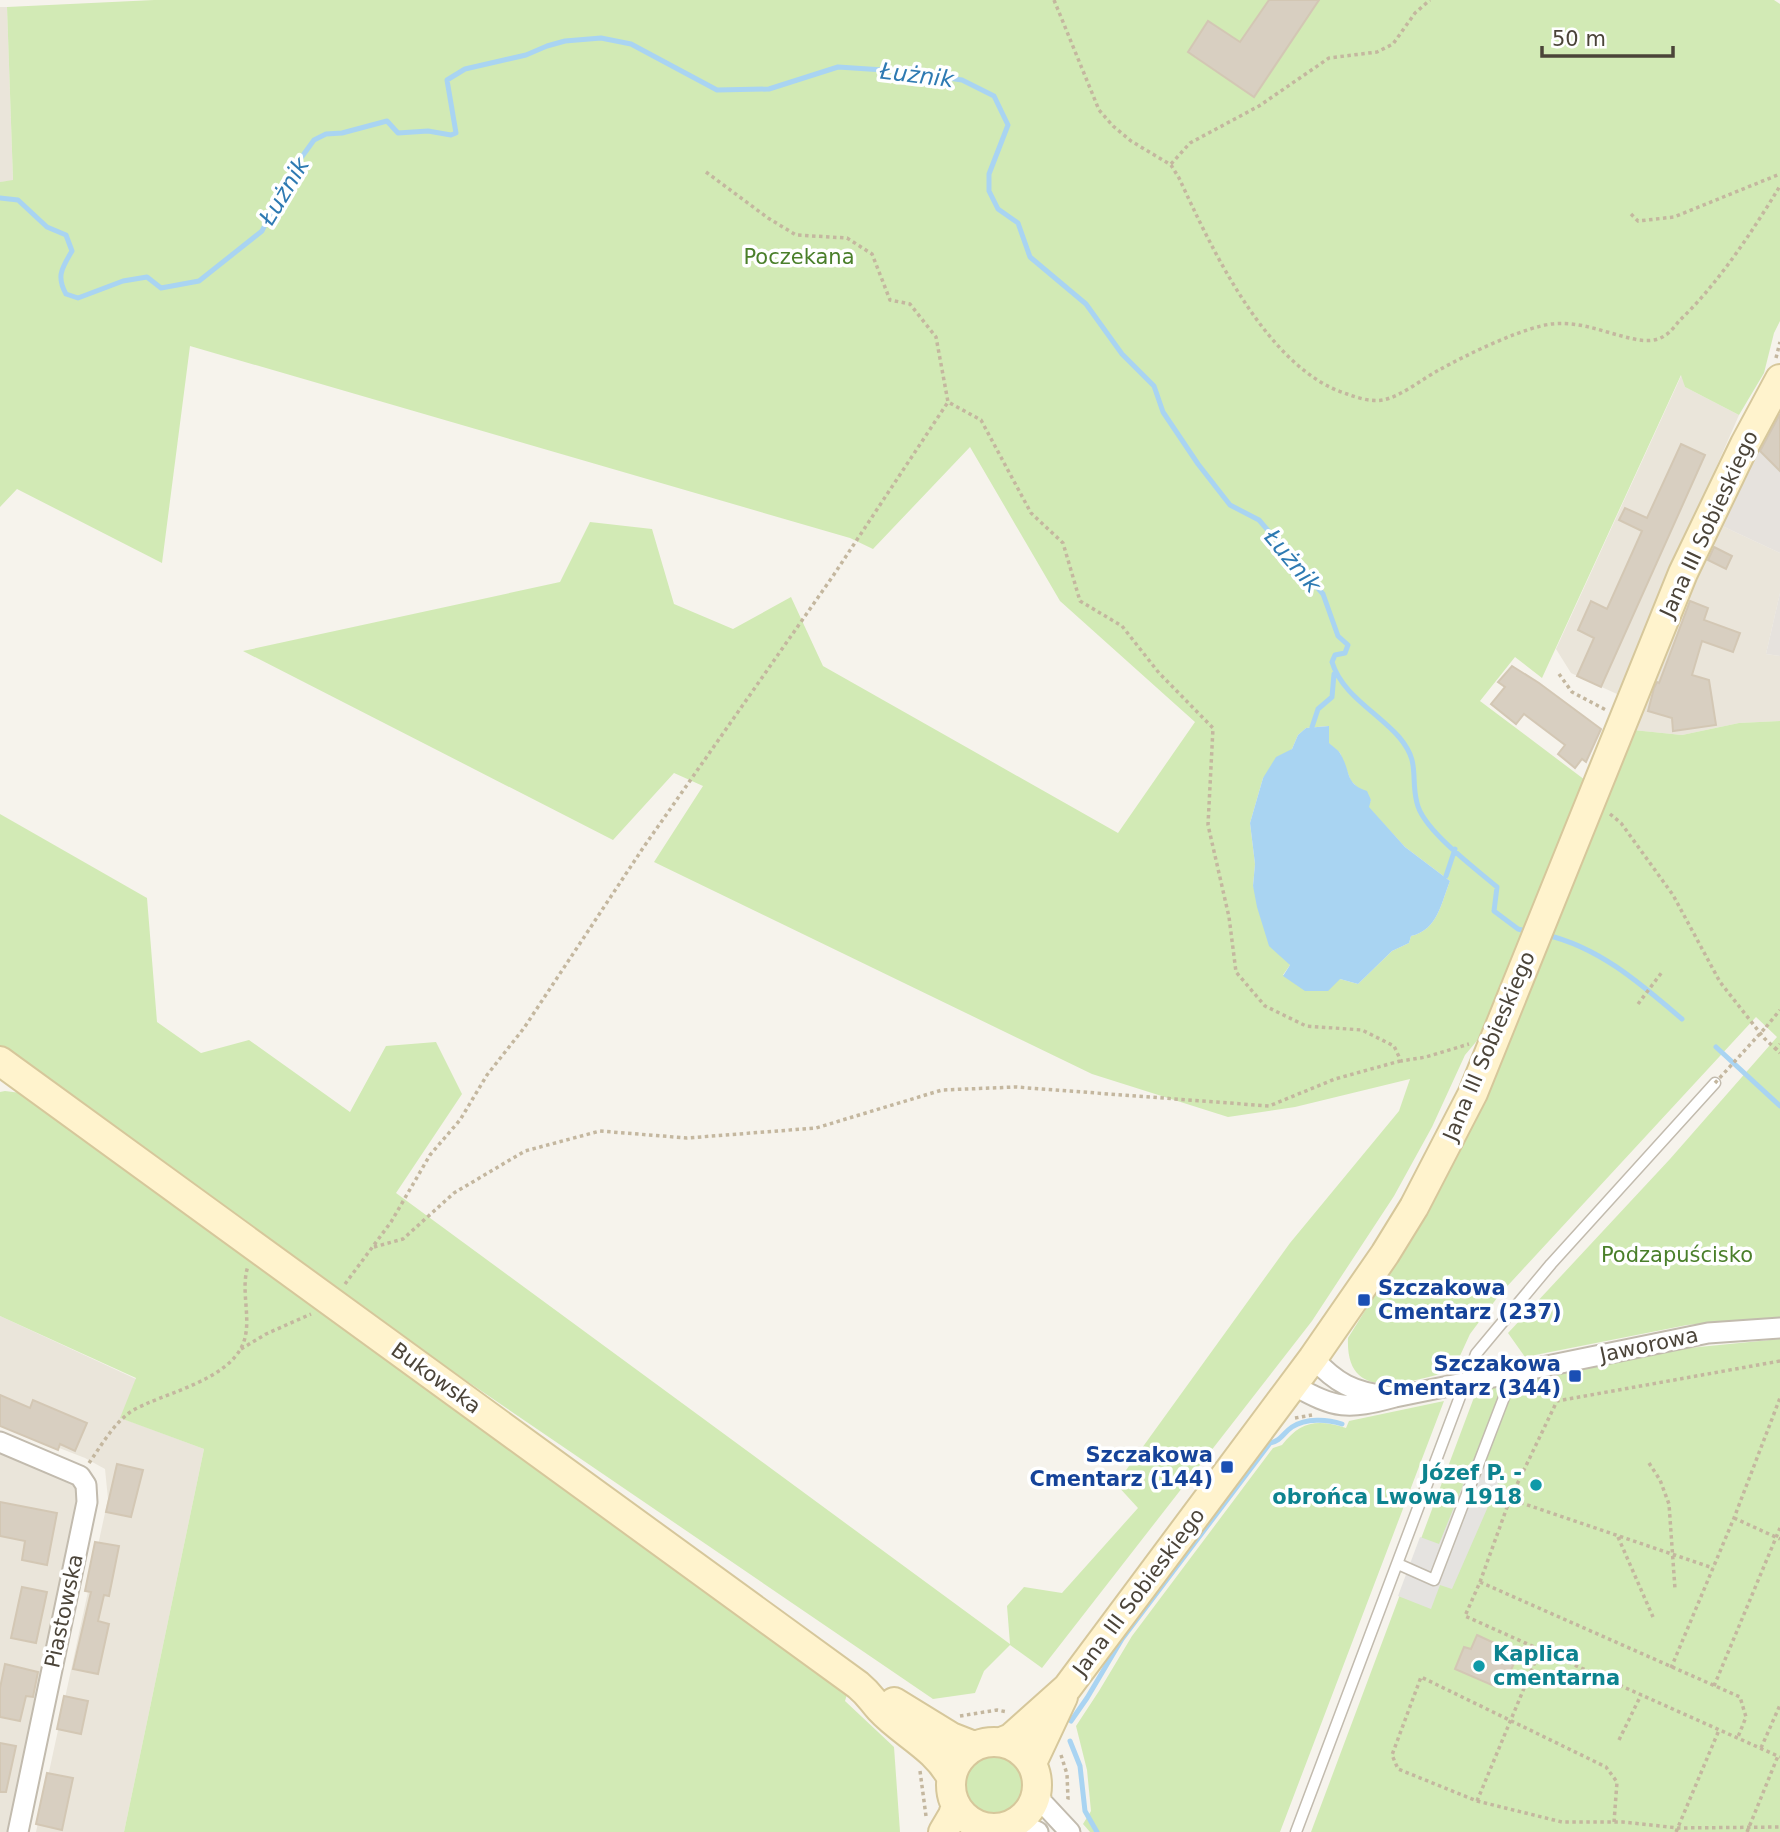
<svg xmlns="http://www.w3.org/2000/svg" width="1780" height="1832" font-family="'DejaVu Sans',sans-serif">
	<rect width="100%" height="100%" fill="#f6f3ec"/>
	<path fill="#eae5da" d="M 0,7 L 7,7 L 13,181 L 0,182 Z
		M 1682,374 L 1685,387 L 1739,415 L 1617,694 L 1571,673 L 1556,649 Z
		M 1720,525 L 1780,553 L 1780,593 L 1766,654 L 1780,656 L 1780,721 L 1739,723 L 1682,735 L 1633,730 L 1687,588 Z
		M 0,1316 L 136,1379 L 121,1418 L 204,1449 L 124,1832 L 36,1832 L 108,1499 L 105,1469 L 85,1458 L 0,1425 Z
		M 0,1449 L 77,1480 L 83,1490 L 12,1832 L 0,1832 Z"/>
	<path fill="#e6e2dd" d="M 1780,410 L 1780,553 L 1720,525 Z
		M 1780,593 L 1780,656 L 1766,654 Z"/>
	<path fill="#d2eab5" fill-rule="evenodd" d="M 154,0 L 1774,0 L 1780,4 L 1780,321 L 1774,333 L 1764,373 L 1739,415 L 1685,387 L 1681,375 L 1542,678 L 1515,657 L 1480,701 L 1585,780 L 1481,1036 L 1465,1055 L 1432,1127 L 1394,1196 L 1312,1321 L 1042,1668 L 1010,1645 L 984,1671 L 975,1693 L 933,1699 L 235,1223 L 0,1052 L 0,814 L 147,898 L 157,1022 L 201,1053 L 249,1040 L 350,1112 L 386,1046 L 436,1042 L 462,1094 L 396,1193 L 1010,1644 L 1007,1606 L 1024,1587 L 1062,1593 L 1138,1508 L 1116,1484 L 1290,1243 L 1399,1111 L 1410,1079 L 1295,1107 L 1228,1117 L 1092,1074 L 654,862 L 703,786 L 674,773 L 613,840 L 243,651 L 560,582 L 590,522 L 652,529 L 674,604 L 733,629 L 791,597 L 823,666 L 1118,833 L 1195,722 L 1060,601 L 970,447 L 873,549 L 850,538 L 190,346 L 162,563 L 17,489 L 0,507 L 0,182 L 13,180 L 7,7 ZM 1328,726 L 1328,743 L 1340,753 L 1351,781 L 1371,800 L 1368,807 L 1405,847 L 1450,881 C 1441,903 1438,930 1411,936 L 1409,943 L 1392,951 L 1358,984 L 1340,979 L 1283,975 L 1290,965 L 1253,886 L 1255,864 L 1250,823 L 1263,778 L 1292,749 L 1298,735 L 1306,728 Z
		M 1780,721 L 1780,1317 L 1687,1325 L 1525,1357 L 1508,1333 L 1670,1159 L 1777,1037 L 1756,1017 L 1500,1294 L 1470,1334 L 1453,1371 C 1412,1380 1345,1407 1348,1338 L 1411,1237 L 1633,730 L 1682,735 L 1739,723 Z
		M 5,1091 L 21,1093 L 848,1691 L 845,1701 L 894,1747 L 900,1832 L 124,1832 L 204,1449 L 120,1418 L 136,1378 L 0,1316 L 0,1092 Z
		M 1780,1339 L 1780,1832 L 1311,1832 L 1476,1392 L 1537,1377 L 1679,1349 Z
		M 1444,1401 L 1280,1832 L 1090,1832 L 1083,1824 L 1091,1811 L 1087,1770 L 1076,1726 L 1099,1691 L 1132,1636 L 1273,1448 L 1282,1445 C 1301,1421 1317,1419 1346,1428 L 1349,1421 Z
		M962 1785a32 32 0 1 1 64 0a32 32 0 1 1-64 0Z"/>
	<path fill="#e5e3e0" d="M 1474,1458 L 1504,1470 L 1452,1589 L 1440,1585 L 1431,1609 L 1398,1596 L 1420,1537 L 1439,1544 Z"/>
	<path fill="#a9d4f2" d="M 1329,726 L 1329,743 C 1333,747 1339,750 1341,755 C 1351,772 1345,784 1367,791 L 1371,800 L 1369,807 L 1405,847 L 1450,881 C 1441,903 1438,930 1411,936 L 1409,943 L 1392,951 L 1358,984 L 1340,979 L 1328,991 L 1305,991 L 1283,976 L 1290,965 L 1269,946 L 1257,907 L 1253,886 L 1255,864 L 1250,823 L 1263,778 L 1276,757 L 1292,749 L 1298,735 L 1306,728 Z"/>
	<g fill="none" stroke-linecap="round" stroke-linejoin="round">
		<path stroke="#a9d4f2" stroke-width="5" d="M 0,198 L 18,200 L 47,227 L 66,235 L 72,251 C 62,268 56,276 66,294 L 78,298 L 123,281 L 147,277 L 161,288 L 199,281 L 262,231 L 293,169 L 314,140 L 326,134 L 342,133 L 387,121 L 398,133 L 428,131 L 451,135 L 456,133 L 447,80 L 465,69 L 526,55 L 547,46 L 565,41 L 601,38 L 631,44 L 717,90 L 769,89 L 838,67 L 899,71 L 962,80 L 994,96 L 1008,125 L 989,174 L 989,191 L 998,209 L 1018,223 L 1030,257 L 1086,304 L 1122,354 L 1154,386 L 1163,412 L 1198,464 L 1230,505 L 1259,520 L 1323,594 L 1338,636 L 1348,645 L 1345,653 L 1335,655 L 1332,662 C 1342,695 1377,712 1399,737 C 1421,763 1410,776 1417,803 C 1423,830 1475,868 1497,887 L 1494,911 L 1518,929 L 1530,932
			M 1312,727 L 1318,709 L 1332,697 L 1334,674
			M 1446,876 L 1455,849
			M 1546,935 C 1599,947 1641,984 1682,1019
			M 1716,1047 L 1780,1106
			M 1071,1721 L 1087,1698 L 1122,1639 L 1270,1443 C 1281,1441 1283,1433 1292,1427 C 1306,1418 1327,1419 1342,1424
			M 1070,1741 L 1080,1766 L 1085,1811 L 1097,1832"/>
	</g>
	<path fill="#d8cfc1" stroke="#d3c7b4" stroke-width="2" d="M 1269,0 L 1319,0 L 1254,97 L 1188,52 L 1208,21 L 1240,42 Z
		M 1780,414 L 1780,471 L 1760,451 Z
		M 1681,444 L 1705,455 L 1601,687 L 1577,676 L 1594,638 L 1578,630 L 1591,601 L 1607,609 L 1642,531 L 1619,520 L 1625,508 L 1647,518 Z
		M 1714,547 L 1732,556 L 1726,569 L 1708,560 Z
		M 1690,601 L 1708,608 L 1704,620 L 1740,633 L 1733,652 L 1702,641 L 1692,675 L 1709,680 L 1716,725 L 1673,731 L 1672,718 L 1648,711 L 1654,688 L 1657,682 L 1659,683 Z
		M 1512,666 L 1539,683 L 1601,729 L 1586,762 L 1582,759 L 1575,768 L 1558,754 L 1565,745 L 1524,714 L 1516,724 L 1491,704 L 1505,687 L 1498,682 Z
		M 0,1395 L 30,1408 L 33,1400 L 87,1423 L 75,1451 L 60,1444 L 58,1450 L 0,1426 Z
		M 117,1464 L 143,1470 L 131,1517 L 106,1512 Z
		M 0,1502 L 57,1513 L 47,1565 L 22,1560 L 25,1541 L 0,1536 Z
		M 95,1542 L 119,1546 L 109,1596 L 104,1595 L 98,1621 L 109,1624 L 98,1674 L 73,1669 L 91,1592 L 85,1591 Z
		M 22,1587 L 47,1592 L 36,1643 L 11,1638 Z
		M 1477,1635 L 1518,1654 L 1505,1684 L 1496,1680 L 1494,1686 L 1455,1669 L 1464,1647 L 1471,1649 Z
		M 5,1664 L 38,1672 L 33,1697 L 26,1696 L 20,1721 L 0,1717 L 0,1688 Z
		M 64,1696 L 88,1701 L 81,1734 L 57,1729 Z
		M 0,1743 L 16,1746 L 6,1792 L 0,1792 Z
		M 47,1773 L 73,1778 L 62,1830 L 36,1824 Z"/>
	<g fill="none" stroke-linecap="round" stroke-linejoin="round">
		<defs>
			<path id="lane" d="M 1398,1564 L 1434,1580 L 1513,1374
				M 1296,1832 L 1476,1354 L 1551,1264 L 1715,1083"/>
			<path id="street" d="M 1313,1358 C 1336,1383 1353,1392 1387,1396
				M 1293,1385 C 1336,1409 1347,1410 1395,1397 L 1708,1333 L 1780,1328
				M 0,1442 L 80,1476 L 86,1485 L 87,1502 L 18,1832
				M 1038,1787 L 1042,1802 L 1070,1832
				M 1016,1822 L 1038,1832"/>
			<path id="secondary" d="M 0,1061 L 858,1685 C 870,1695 871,1699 880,1709 C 902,1733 935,1747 951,1777
				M 894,1702 L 951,1737 L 974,1746
				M951 1785a43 43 0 1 1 86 0a43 43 0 1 1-86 0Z
				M 1001,1742 L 1011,1738 L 1067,1688 L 1313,1358 L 1385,1254 L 1414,1207 L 1473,1093 L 1683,573 L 1745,444 L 1780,379
				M 1032,1763 L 1063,1697
				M 943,1832 L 953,1815 L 956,1805"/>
		</defs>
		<use href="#lane" stroke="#c2bbae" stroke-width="13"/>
		<use href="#street" stroke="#c2bbae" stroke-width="23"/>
		<use href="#secondary" stroke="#d6c79b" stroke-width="32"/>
		<path stroke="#c4b79f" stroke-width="3.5" stroke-dasharray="3.5 3.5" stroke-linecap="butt" d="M 1054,0 L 1099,110 L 1113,126 L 1131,141 L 1171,165 L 1179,178 C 1212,249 1267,369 1347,394 C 1358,398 1371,402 1383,400 C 1402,396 1422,379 1439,370 C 1466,355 1512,333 1541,326 C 1576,317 1605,334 1639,340 C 1647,341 1657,341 1664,336 C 1670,333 1675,326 1679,321 C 1718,284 1752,232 1780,186
			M 1171,164 L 1190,143 L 1259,106 L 1329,58 L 1377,52 L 1393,44 L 1415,13 L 1430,0
			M 706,172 L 768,218 L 796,235 L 847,238 L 872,254 L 890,300 L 910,304 L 936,337 L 948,402 L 981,420 L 1031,513 L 1063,543 L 1080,601 L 1122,626 L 1159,673 L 1213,728 L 1208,825 L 1229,917 L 1236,972 L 1265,1006 L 1306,1026 L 1362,1030 L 1394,1046 L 1401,1061 L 1426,1057 L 1469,1044
			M 1631,214 L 1638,221 L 1674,217 L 1780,174
			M 1776,358 L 1780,342
			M 1559,674 L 1572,692 L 1606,710
			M 1610,814 L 1621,823 L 1673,895 L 1720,982 L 1764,1038 L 1780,1053
			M 1638,1004 L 1662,972
			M 1766,1027 L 1780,1010
			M 1775,1050 L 1780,1044
			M 374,1247 L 403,1239 L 454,1193 L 525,1151 L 600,1131 L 687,1138 L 816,1128 L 942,1090 L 1016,1087 L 1269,1106 L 1335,1079 L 1400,1061
			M 345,1284 L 391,1222 L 430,1155 L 460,1120 L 487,1075 L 524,1028 L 643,848 L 833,576 L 948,402
			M 241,1349 L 266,1334 L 311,1314
			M 1780,1361 L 1557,1401 L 1510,1499 L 1480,1582 L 1465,1616 L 1780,1757
			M 1295,1418 L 1312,1415
			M 89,1463 C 101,1446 112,1426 129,1413 C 134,1409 142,1406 148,1403 C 176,1391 223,1378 240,1350 C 255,1325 239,1293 248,1266
			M 1649,1463 L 1660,1480 L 1669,1504 L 1675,1589
			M 1495,1491 L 1510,1499 L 1713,1568
			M 1734,1518 L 1780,1539
			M 1618,1537 L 1653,1617
			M 1480,1582 L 1740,1697 L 1746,1717 L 1738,1737
			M 1671,1668 L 1734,1518 L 1780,1398
			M 1714,1686 L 1780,1528
			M 960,1716 L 997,1710 L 1007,1712
			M 1619,1740 L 1641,1695
			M 1761,1748 L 1780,1705
			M 1061,1755 L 1067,1774 L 1068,1799 L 1067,1802
			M 920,1771 L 926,1816
			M 1477,1801 L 1540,1650
			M 1614,1822 L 1617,1782 L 1606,1767 L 1421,1677 L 1392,1755 L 1398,1769 L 1477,1801 L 1562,1822 L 1623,1822 L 1678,1828 L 1780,1827
			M 1676,1832 L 1719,1730
			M 1747,1832 L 1778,1756"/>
		<use href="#lane" stroke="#fff" stroke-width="10"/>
		<use href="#street" stroke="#fff" stroke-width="19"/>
		<use href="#secondary" stroke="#fff3cd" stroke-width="28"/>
		<path stroke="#c4b79f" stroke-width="3.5" stroke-dasharray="3.5 3.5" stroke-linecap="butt" d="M 1715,1083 L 1766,1027"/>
	</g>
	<g fill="#1a4fb4" stroke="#fff" stroke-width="2.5">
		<rect x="1357" y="1293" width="14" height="14" rx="3.5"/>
		<rect x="1568" y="1369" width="14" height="14" rx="3.5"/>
		<rect x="1220" y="1460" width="14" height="14" rx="3.5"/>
	</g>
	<g fill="#0f9aa8" stroke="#fff" stroke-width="2.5">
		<circle cx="1536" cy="1485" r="7"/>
		<circle cx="1479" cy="1666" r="7"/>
	</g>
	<g text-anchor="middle" stroke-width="7" stroke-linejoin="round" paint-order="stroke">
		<g font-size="21" fill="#4a7f2a" stroke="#fff">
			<text x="799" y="264">Poczekana</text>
			<text x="1677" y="1262">Podzapuścisko</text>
		</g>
		<g font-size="21" fill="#4b4439" stroke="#fff">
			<text transform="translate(1709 524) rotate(-65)" y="7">Jana III Sobieskiego</text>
			<text transform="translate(1489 1046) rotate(-67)" y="7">Jana III Sobieskiego</text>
			<text transform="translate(1649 1345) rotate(-12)" y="7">Jaworowa</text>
			<text transform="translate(436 1378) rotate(36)" y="7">Bukowska</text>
			<text transform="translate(1139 1592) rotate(-53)" y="7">Jana III Sobieskiego</text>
			<text transform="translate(64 1611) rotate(-78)" y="7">Piastowska</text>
		</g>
		<g font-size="21" font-weight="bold" fill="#164399" stroke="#fff" text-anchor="end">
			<text x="1378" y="1295" text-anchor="start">Szczakowa<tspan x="1378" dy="24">Cmentarz (237)</tspan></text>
			<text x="1561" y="1371">Szczakowa<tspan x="1561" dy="24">Cmentarz (344)</tspan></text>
			<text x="1213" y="1462">Szczakowa<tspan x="1213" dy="24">Cmentarz (144)</tspan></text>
		</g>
		<g font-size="21" font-weight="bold" fill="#0d838f" stroke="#fff" text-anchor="end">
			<text x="1522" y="1480">Józef P. -<tspan x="1522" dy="24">obrońca Lwowa 1918</tspan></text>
			<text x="1493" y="1661" text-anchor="start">Kaplica<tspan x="1493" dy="24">cmentarna</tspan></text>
		</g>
		<g font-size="23" font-style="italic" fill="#2e7ab2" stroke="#fff">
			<text transform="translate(917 75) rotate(7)" y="8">Łużnik</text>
			<text transform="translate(284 191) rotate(-59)" y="8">Łużnik</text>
			<text transform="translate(1293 561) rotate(50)" y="8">Łużnik</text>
		</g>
	</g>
	<path d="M1542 46v10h131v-10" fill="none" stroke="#4b4439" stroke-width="3.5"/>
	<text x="1552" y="46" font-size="21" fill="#4b4439" stroke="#ffffff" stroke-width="5" paint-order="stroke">50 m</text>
</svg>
